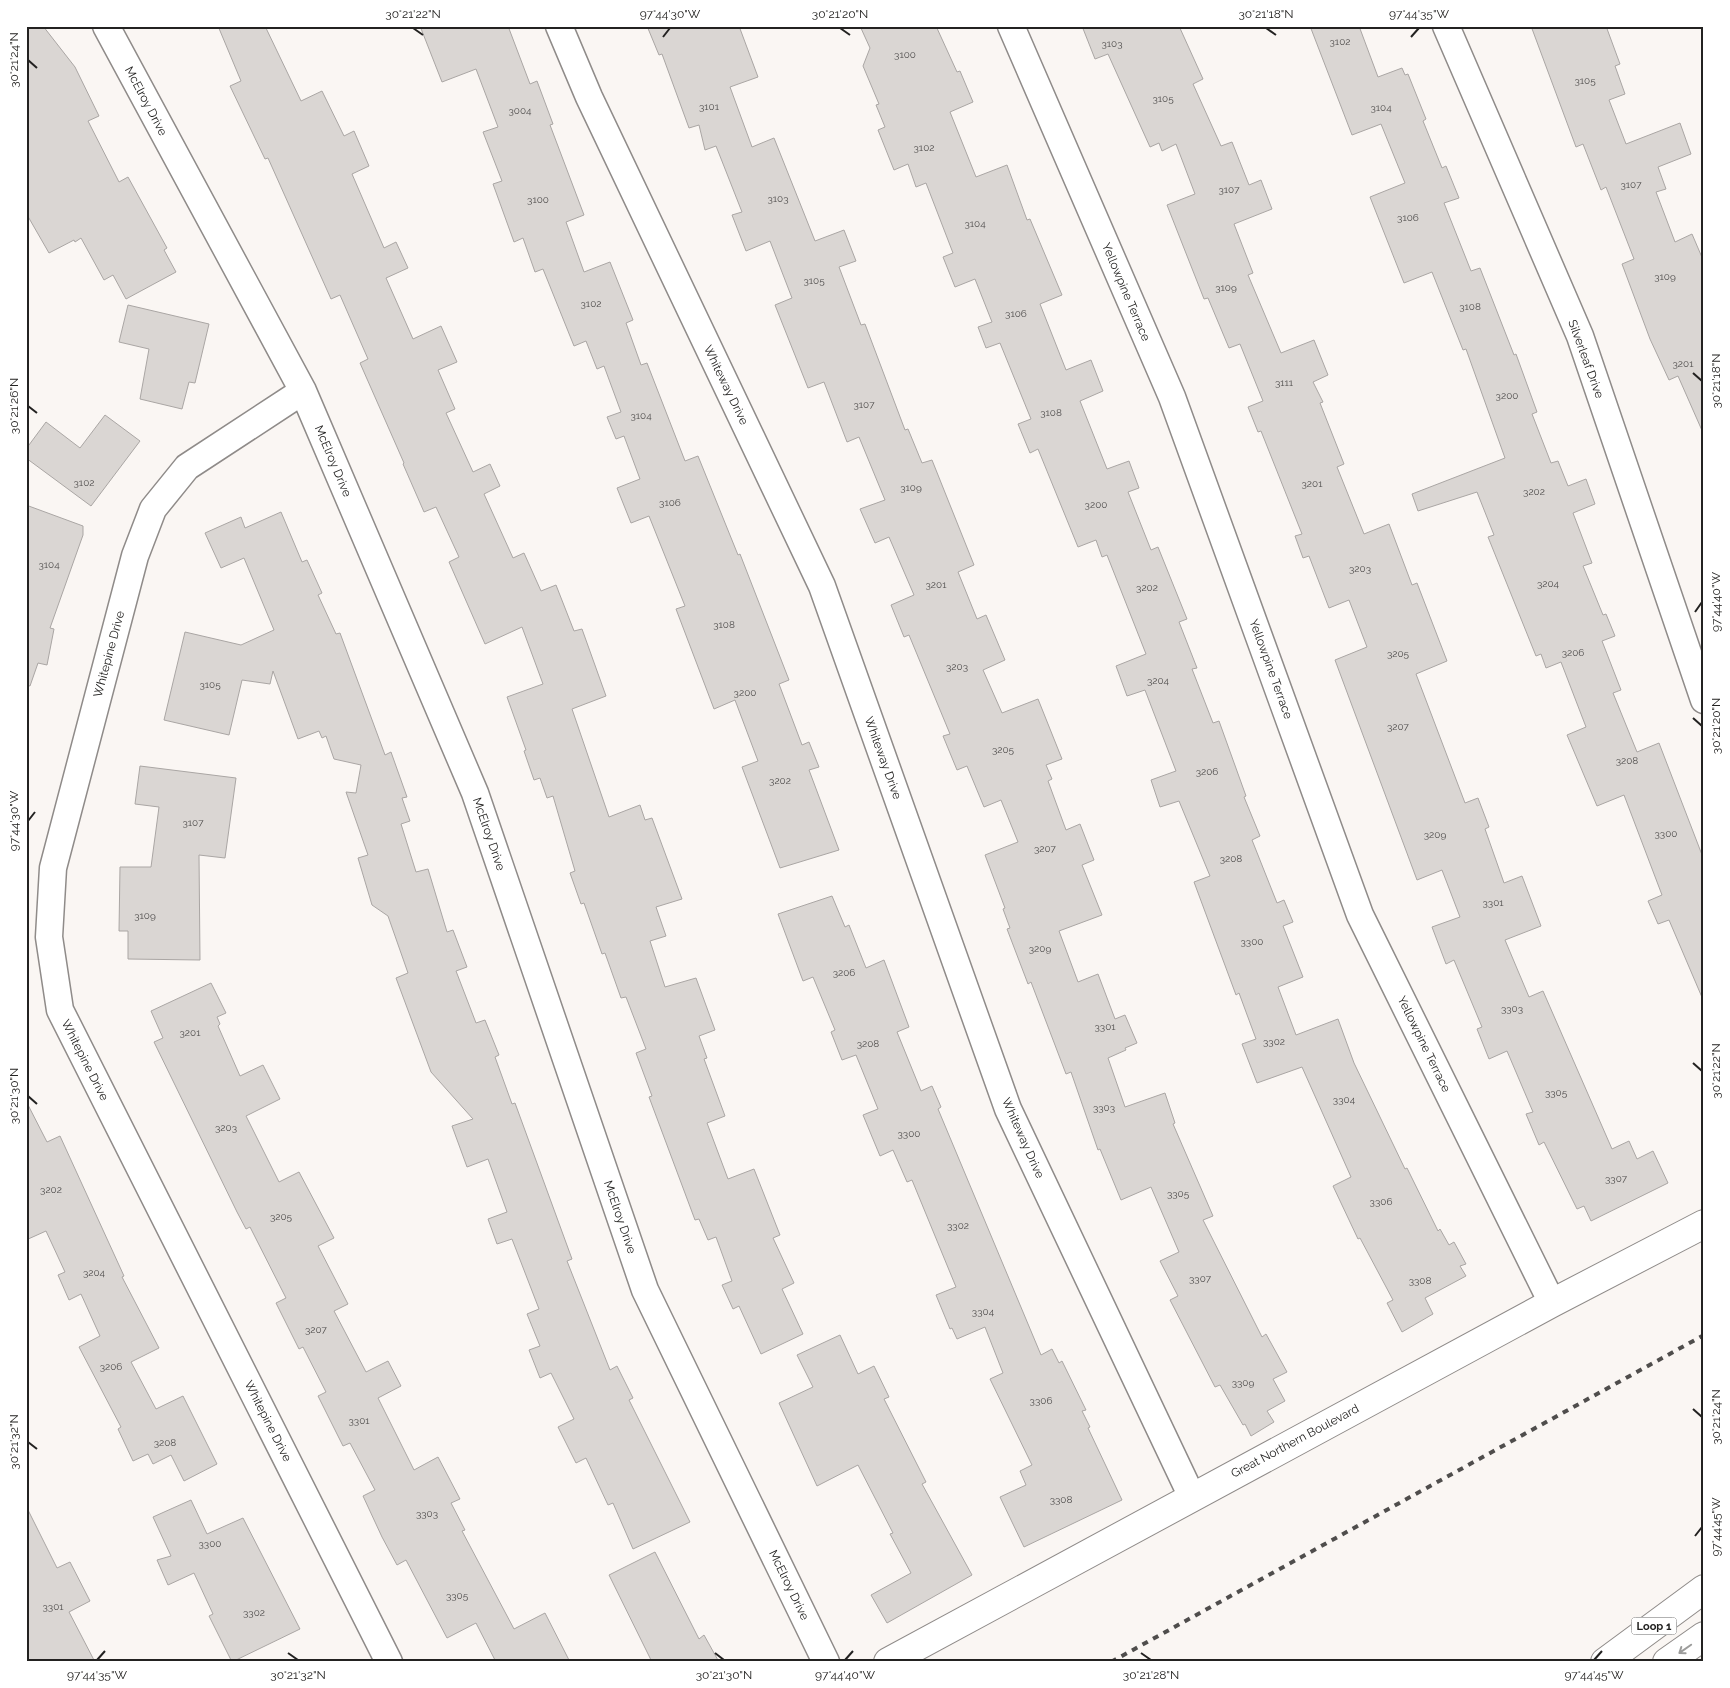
<svg xmlns="http://www.w3.org/2000/svg" width="1730" height="1688" font-family="Raleway,sans-serif">
	<rect width="100%" height="100%" fill="#faf6f3"/>
	<path fill="#dad6d3" stroke="#aaa6a4" d="M 26,26 L 43,26 L 75,67 L 99,116 L 88,121 L 119,182 L 128,177 L 167,248 L 164,250 L 176,272 L 126,299 L 113,275 L 104,280 L 81,238 L 75,242 L 74,240 L 49,253 L 26,213 Z
		M 218,26 L 265,26 L 301,101 L 322,91 L 344,136 L 354,131 L 369,166 L 352,174 L 384,248 L 396,242 L 408,268 L 386,278 L 413,339 L 441,326 L 457,362 L 438,370 L 455,409 L 446,413 L 473,472 L 490,464 L 500,486 L 484,494 L 513,558 L 524,553 L 541,591 L 556,585 L 574,631 L 582,629 L 606,696 L 572,709 L 609,817 L 640,805 L 645,820 L 652,818 L 682,899 L 656,907 L 666,936 L 650,941 L 665,987 L 696,978 L 715,1030 L 699,1036 L 707,1058 L 704,1059 L 725,1116 L 707,1123 L 728,1179 L 754,1169 L 780,1235 L 773,1238 L 794,1283 L 782,1289 L 803,1334 L 761,1354 L 739,1306 L 733,1309 L 722,1285 L 732,1281 L 716,1237 L 708,1240 L 699,1219 L 695,1220 L 649,1097 L 652,1096 L 636,1053 L 646,1049 L 626,997 L 621,998 L 605,953 L 602,954 L 584,903 L 581,904 L 570,873 L 575,871 L 553,796 L 547,798 L 540,778 L 534,780 L 524,751 L 526,750 L 507,697 L 543,684 L 522,627 L 485,644 L 449,562 L 459,557 L 436,507 L 424,512 L 403,464 L 404,463 L 360,363 L 368,359 L 340,295 L 331,299 L 268,158 L 265,159 L 230,86 L 241,81 Z
		M 420,26 L 508,26 L 530,84 L 537,81 L 553,124 L 550,125 L 584,215 L 566,222 L 584,272 L 610,262 L 633,320 L 626,323 L 641,365 L 647,363 L 685,461 L 698,456 L 738,555 L 740,554 L 789,680 L 779,684 L 802,745 L 809,742 L 819,767 L 809,770 L 839,850 L 780,868 L 742,767 L 758,761 L 735,700 L 714,709 L 676,609 L 685,606 L 649,516 L 631,523 L 617,488 L 640,479 L 624,436 L 616,439 L 607,417 L 621,412 L 604,366 L 597,369 L 586,341 L 574,346 L 543,269 L 535,272 L 523,238 L 514,242 L 493,184 L 502,181 L 483,132 L 498,127 L 476,69 L 442,82 Z
		M 647,26 L 739,26 L 758,77 L 730,87 L 752,147 L 774,138 L 815,241 L 844,230 L 856,261 L 839,267 L 861,325 L 865,324 L 905,430 L 908,429 L 922,463 L 932,460 L 974,565 L 958,572 L 977,619 L 986,615 L 1005,660 L 983,670 L 1002,713 L 1038,699 L 1062,759 L 1046,765 L 1052,779 L 1048,781 L 1066,830 L 1080,824 L 1094,860 L 1082,865 L 1102,915 L 1059,931 L 1078,982 L 1098,974 L 1115,1019 L 1125,1015 L 1137,1043 L 1125,1048 L 1126,1050 L 1108,1058 L 1125,1107 L 1165,1093 L 1175,1123 L 1173,1124 L 1213,1216 L 1203,1220 L 1262,1337 L 1266,1334 L 1287,1372 L 1273,1379 L 1285,1401 L 1267,1411 L 1274,1422 L 1251,1436 L 1245,1424 L 1243,1425 L 1220,1385 L 1215,1387 L 1170,1300 L 1178,1296 L 1160,1261 L 1179,1252 L 1151,1187 L 1121,1200 L 1100,1149 L 1098,1150 L 1071,1072 L 1066,1074 L 1031,982 L 1028,984 L 1007,929 L 1010,928 L 1003,909 L 1005,908 L 985,855 L 1018,842 L 1001,800 L 984,807 L 967,766 L 957,770 L 943,736 L 950,734 L 909,635 L 904,637 L 891,605 L 914,595 L 889,537 L 875,543 L 860,509 L 885,500 L 859,437 L 847,442 L 824,382 L 808,388 L 775,305 L 792,298 L 770,241 L 746,251 L 732,215 L 742,212 L 716,146 L 705,150 L 699,125 L 689,128 L 662,54 L 659,55 Z
		M 860,26 L 936,26 L 957,72 L 960,71 L 973,102 L 950,112 L 976,177 L 1007,165 L 1027,220 L 1030,219 L 1062,295 L 1040,304 L 1066,370 L 1091,360 L 1103,391 L 1080,401 L 1107,469 L 1129,461 L 1139,488 L 1128,492 L 1151,550 L 1158,547 L 1187,619 L 1179,622 L 1197,668 L 1192,669 L 1213,723 L 1219,721 L 1246,796 L 1244,797 L 1260,836 L 1252,840 L 1277,903 L 1284,900 L 1293,922 L 1283,926 L 1303,977 L 1278,987 L 1296,1035 L 1338,1019 L 1354,1063 L 1405,1169 L 1407,1168 L 1438,1231 L 1440,1229 L 1449,1245 L 1454,1242 L 1466,1264 L 1460,1266 L 1466,1276 L 1425,1298 L 1433,1314 L 1402,1332 L 1387,1303 L 1393,1300 L 1360,1238 L 1358,1239 L 1333,1186 L 1351,1177 L 1302,1067 L 1257,1083 L 1242,1044 L 1256,1039 L 1239,993 L 1236,995 L 1194,882 L 1210,876 L 1179,801 L 1160,807 L 1151,780 L 1176,771 L 1145,690 L 1127,696 L 1116,666 L 1146,654 L 1107,555 L 1102,557 L 1096,540 L 1078,547 L 1038,449 L 1030,453 L 1018,424 L 1031,419 L 1000,343 L 986,348 L 978,327 L 992,322 L 975,279 L 955,287 L 943,257 L 953,253 L 926,183 L 916,187 L 908,164 L 894,170 L 878,130 L 885,127 L 876,105 L 879,104 L 863,66 L 870,48 Z
		M 1082,26 L 1179,26 L 1203,79 L 1193,84 L 1221,146 L 1232,142 L 1249,185 L 1261,180 L 1272,209 L 1234,224 L 1253,273 L 1248,275 L 1281,353 L 1314,340 L 1328,375 L 1313,382 L 1323,402 L 1320,403 L 1344,464 L 1337,467 L 1364,534 L 1389,524 L 1412,585 L 1417,583 L 1447,661 L 1416,674 L 1465,803 L 1478,798 L 1489,827 L 1485,829 L 1504,883 L 1522,876 L 1541,926 L 1505,940 L 1529,997 L 1543,991 L 1612,1149 L 1629,1141 L 1637,1159 L 1653,1151 L 1668,1183 L 1591,1221 L 1584,1206 L 1577,1209 L 1544,1142 L 1539,1145 L 1526,1114 L 1533,1112 L 1507,1051 L 1489,1059 L 1477,1029 L 1482,1027 L 1454,960 L 1446,964 L 1432,927 L 1460,917 L 1442,870 L 1417,880 L 1335,660 L 1367,647 L 1349,600 L 1329,608 L 1309,556 L 1303,558 L 1295,536 L 1302,534 L 1261,431 L 1258,432 L 1248,407 L 1263,401 L 1240,344 L 1229,348 L 1208,298 L 1204,299 L 1167,205 L 1195,194 L 1176,144 L 1162,151 L 1159,143 L 1150,147 L 1108,54 L 1095,59 Z
		M 1310,26 L 1359,26 L 1378,77 L 1402,68 L 1405,75 L 1408,74 L 1426,119 L 1423,121 L 1442,168 L 1446,166 L 1459,198 L 1444,203 L 1471,271 L 1480,268 L 1514,355 L 1516,354 L 1537,412 L 1532,414 L 1551,463 L 1558,461 L 1568,486 L 1586,479 L 1595,504 L 1573,513 L 1592,563 L 1583,566 L 1603,615 L 1606,614 L 1615,636 L 1602,641 L 1621,690 L 1613,693 L 1637,752 L 1659,743 L 1704,860 L 1704,1002 L 1669,920 L 1658,924 L 1648,901 L 1662,895 L 1624,795 L 1597,806 L 1567,735 L 1586,727 L 1561,662 L 1546,668 L 1541,654 L 1536,656 L 1488,537 L 1494,535 L 1477,492 L 1418,511 L 1412,494 L 1505,458 L 1466,349 L 1463,350 L 1432,272 L 1404,283 L 1370,197 L 1405,183 L 1381,124 L 1352,135 Z
		M 1531,26 L 1606,26 L 1620,64 L 1615,66 L 1625,94 L 1609,100 L 1626,144 L 1680,123 L 1691,154 L 1658,167 L 1666,189 L 1656,192 L 1675,242 L 1692,234 L 1704,262 L 1704,435 L 1678,376 L 1669,380 L 1650,339 L 1622,264 L 1634,259 L 1606,187 L 1601,190 L 1583,144 L 1576,147 Z
		M 128,305 L 209,324 L 195,383 L 189,382 L 182,409 L 140,399 L 149,349 L 119,342 Z
		M 105,415 L 140,441 L 91,506 L 26,458 L 26,449 L 46,422 L 80,448 Z
		M 26,505 L 83,526 L 83,535 L 50,628 L 54,629 L 47,665 L 38,663 L 30,686 L 26,685 Z
		M 281,512 L 302,562 L 307,560 L 322,593 L 318,595 L 336,634 L 340,633 L 385,755 L 391,752 L 407,797 L 402,798 L 410,821 L 401,824 L 416,872 L 428,869 L 447,932 L 453,930 L 467,967 L 456,971 L 476,1023 L 485,1020 L 499,1055 L 495,1057 L 512,1104 L 515,1103 L 572,1259 L 567,1261 L 610,1370 L 617,1366 L 633,1398 L 629,1400 L 690,1522 L 633,1549 L 613,1503 L 608,1505 L 586,1458 L 576,1463 L 558,1427 L 574,1419 L 551,1373 L 540,1378 L 529,1350 L 540,1346 L 527,1314 L 539,1309 L 512,1239 L 497,1244 L 488,1219 L 507,1212 L 488,1159 L 467,1167 L 452,1126 L 473,1119 L 431,1072 L 396,978 L 408,973 L 388,916 L 372,905 L 358,858 L 368,855 L 346,792 L 356,793 L 361,765 L 334,759 L 326,736 L 322,738 L 319,731 L 298,739 L 273,671 L 270,684 L 242,680 L 229,735 L 164,720 L 185,632 L 241,645 L 274,630 L 244,558 L 221,568 L 205,533 L 241,517 L 245,528 Z
		M 140,766 L 236,778 L 225,858 L 199,855 L 200,960 L 128,959 L 128,931 L 119,931 L 120,867 L 151,867 L 159,807 L 135,804 Z
		M 832,896 L 845,927 L 849,925 L 866,968 L 884,960 L 909,1027 L 897,1032 L 921,1091 L 932,1086 L 941,1107 L 938,1109 L 1041,1355 L 1052,1349 L 1059,1363 L 1062,1361 L 1086,1410 L 1082,1411 L 1090,1427 L 1088,1428 L 1122,1500 L 1024,1547 L 1000,1497 L 1026,1485 L 1020,1471 L 1032,1465 L 990,1379 L 1003,1373 L 985,1327 L 957,1339 L 952,1328 L 950,1329 L 936,1295 L 956,1287 L 912,1180 L 907,1182 L 893,1150 L 880,1156 L 863,1115 L 878,1109 L 856,1055 L 842,1060 L 831,1032 L 835,1030 L 813,977 L 803,981 L 778,914 Z
		M 211,983 L 226,1013 L 217,1017 L 220,1024 L 218,1026 L 240,1076 L 263,1065 L 280,1099 L 246,1116 L 279,1182 L 299,1172 L 334,1238 L 318,1246 L 348,1304 L 334,1311 L 366,1372 L 388,1361 L 401,1386 L 378,1398 L 414,1470 L 438,1457 L 460,1499 L 451,1503 L 465,1530 L 462,1531 L 514,1629 L 545,1613 L 570,1662 L 496,1662 L 476,1623 L 447,1638 L 406,1560 L 397,1565 L 382,1537 L 363,1496 L 375,1490 L 350,1443 L 343,1446 L 318,1396 L 326,1392 L 303,1347 L 299,1349 L 276,1303 L 286,1298 L 250,1227 L 246,1229 L 237,1212 L 154,1042 L 163,1038 L 151,1011 Z
		M 26,1101 L 47,1142 L 60,1136 L 124,1276 L 122,1277 L 159,1348 L 131,1362 L 156,1409 L 183,1396 L 217,1464 L 184,1481 L 171,1455 L 153,1464 L 148,1454 L 133,1461 L 118,1429 L 121,1427 L 79,1347 L 100,1336 L 81,1294 L 69,1300 L 58,1275 L 65,1272 L 46,1231 L 26,1240 Z
		M 840,1335 L 858,1374 L 874,1366 L 889,1397 L 884,1399 L 926,1482 L 922,1484 L 972,1575 L 887,1623 L 871,1595 L 911,1573 L 890,1534 L 893,1533 L 858,1465 L 817,1486 L 779,1403 L 813,1387 L 797,1355 Z
		M 191,1500 L 207,1534 L 243,1518 L 300,1629 L 232,1662 L 209,1616 L 213,1614 L 194,1573 L 168,1585 L 157,1560 L 171,1556 L 153,1517 Z
		M 26,1506 L 57,1568 L 70,1562 L 90,1601 L 69,1612 L 95,1662 L 26,1662 Z
		M 655,1552 L 699,1639 L 704,1635 L 719,1662 L 652,1662 L 609,1575 Z"/>
	<g fill="none" stroke-linecap="round" stroke-linejoin="round">
		<defs>
			<path id="minor" d="M 106,26 L 303,391 L 475,793 L 645,1290 L 826,1662
				M 559,26 L 589,97 L 822,586 L 1008,1109 L 1192,1497
				M 1011,26 L 1172,397 L 1360,915 L 1552,1303
				M 1446,26 L 1580,336 L 1704,700
				M 303,391 L 187,467 L 153,509 L 135,556 L 53,868 L 49,937 L 60,1010 L 389,1662"/>
			<path id="tertiary" d="M 888,1662 L 1552,1303 L 1704,1224"/>
			<path id="motorway" d="M 1605,1662 L 1704,1589
				M 1667,1662 L 1704,1636"/>
		</defs>
		<use href="#minor" stroke="#8f8b89" stroke-width="29"/>
		<use href="#tertiary" stroke="#8f8b89" stroke-width="30"/>
		<use href="#motorway" stroke="#8f8b89" stroke-width="30"/>
		<use href="#minor" stroke="#fff" stroke-width="26"/>
		<use href="#tertiary" stroke="#fff" stroke-width="28"/>
		<use href="#motorway" stroke="#fff" stroke-width="28"/>
		<path stroke="#4f4d4c" stroke-width="4" stroke-dasharray="6 6" stroke-linecap="butt" d="M 1111,1662 L 1704,1335"/>
	</g>
	<defs><path id="oneway-shaft" d="M-6 0H5M1.5-3L5.5 0L1.5 3" fill="none" stroke-width="1.6" stroke-linecap="round" stroke-linejoin="round" transform="scale(1.25)"/></defs>
	<use stroke="#9c9c9b" href="#oneway-shaft" transform="translate(1685 1649) rotate(145)"/>
	<path fill="none" stroke="#232221" stroke-width="2" d="M 413,28 L 423,35M 840,28 L 850,35M 1266,28 L 1276,35M 663,37 L 670,28M 1411,37 L 1419,28M 28,60 L 37,68M 1693,373 L 1702,381M 28,406 L 37,413M 1695,612 L 1702,602M 1693,718 L 1702,726M 28,821 L 35,812M 1693,1063 L 1702,1071M 28,1096 L 37,1104M 1693,1409 L 1702,1417M 28,1442 L 37,1449M 1695,1536 L 1702,1527M 288,1653 L 298,1660M 715,1653 L 724,1660M 1141,1653 L 1151,1660M 97,1660 L 105,1651M 845,1660 L 853,1651M 1594,1660 L 1602,1651"/>
	<g text-anchor="middle" stroke-width="4" stroke-linejoin="round" paint-order="stroke">
		<g font-size="10" fill="#514f4e">
			<text x="1340" y="45">3102</text>
			<text x="1112" y="47">3103</text>
			<text x="905" y="58">3100</text>
			<text x="1585" y="84">3105</text>
			<text x="1163" y="102">3105</text>
			<text x="709" y="110">3101</text>
			<text x="1381" y="111">3104</text>
			<text x="520" y="114">3004</text>
			<text x="924" y="151">3102</text>
			<text x="1631" y="188">3107</text>
			<text x="1229" y="193">3107</text>
			<text x="778" y="202">3103</text>
			<text x="538" y="203">3100</text>
			<text x="1408" y="221">3106</text>
			<text x="975" y="227">3104</text>
			<text x="1665" y="280">3109</text>
			<text x="814" y="284">3105</text>
			<text x="1226" y="291">3109</text>
			<text x="591" y="307">3102</text>
			<text x="1470" y="310">3108</text>
			<text x="1016" y="317">3106</text>
			<text x="1683" y="367">3201</text>
			<text x="1284" y="386">3111</text>
			<text x="1507" y="399">3200</text>
			<text x="864" y="408">3107</text>
			<text x="1051" y="416">3108</text>
			<text x="641" y="419">3104</text>
			<text x="84" y="486">3102</text>
			<text x="1312" y="487">3201</text>
			<text x="911" y="491">3109</text>
			<text x="1534" y="495">3202</text>
			<text x="670" y="506">3106</text>
			<text x="1096" y="508">3200</text>
			<text x="49" y="568">3104</text>
			<text x="1360" y="572">3203</text>
			<text x="1548" y="587">3204</text>
			<text x="936" y="588">3201</text>
			<text x="1147" y="591">3202</text>
			<text x="724" y="628">3108</text>
			<text x="1573" y="656">3206</text>
			<text x="1398" y="657">3205</text>
			<text x="957" y="670">3203</text>
			<text x="1158" y="684">3204</text>
			<text x="210" y="688">3105</text>
			<text x="745" y="696">3200</text>
			<text x="1398" y="730">3207</text>
			<text x="1003" y="753">3205</text>
			<text x="1627" y="764">3208</text>
			<text x="1207" y="775">3206</text>
			<text x="780" y="784">3202</text>
			<text x="193" y="826">3107</text>
			<text x="1666" y="837">3300</text>
			<text x="1435" y="838">3209</text>
			<text x="1045" y="852">3207</text>
			<text x="1231" y="862">3208</text>
			<text x="1493" y="906">3301</text>
			<text x="145" y="919">3109</text>
			<text x="1252" y="945">3300</text>
			<text x="1040" y="952">3209</text>
			<text x="844" y="976">3206</text>
			<text x="1512" y="1012">3303</text>
			<text x="1105" y="1030">3301</text>
			<text x="190" y="1036">3201</text>
			<text x="1274" y="1045">3302</text>
			<text x="868" y="1047">3208</text>
			<text x="1556" y="1096">3305</text>
			<text x="1344" y="1103">3304</text>
			<text x="1104" y="1111">3303</text>
			<text x="226" y="1131">3203</text>
			<text x="909" y="1137">3300</text>
			<text x="1616" y="1182">3307</text>
			<text x="51" y="1193">3202</text>
			<text x="1178" y="1197">3305</text>
			<text x="1381" y="1205">3306</text>
			<text x="281" y="1220">3205</text>
			<text x="958" y="1229">3302</text>
			<text x="94" y="1276">3204</text>
			<text x="1200" y="1282">3307</text>
			<text x="1420" y="1284">3308</text>
			<text x="983" y="1315">3304</text>
			<text x="316" y="1333">3207</text>
			<text x="111" y="1370">3206</text>
			<text x="1243" y="1386">3309</text>
			<text x="1041" y="1404">3306</text>
			<text x="359" y="1424">3301</text>
			<text x="165" y="1446">3208</text>
			<text x="1061" y="1503">3308</text>
			<text x="427" y="1517">3303</text>
			<text x="210" y="1547">3300</text>
			<text x="457" y="1599">3305</text>
			<text x="53" y="1610">3301</text>
			<text x="254" y="1616">3302</text>
		</g>
		<rect fill="#fff" stroke="#656464" stroke-width="1" x="1631.5" y="1617.5" width="45" height="17" rx="4"/>
		<g font-size="11" font-weight="bold" fill="#232221">
			<text x="1654" y="1630">Loop 1</text>
		</g>
		<g font-size="12" fill="#232221" stroke="#fff">
			<text transform="translate(146 101) rotate(62)" y="4">McElroy Drive</text>
			<text transform="translate(1126 292) rotate(67)" y="4">Yellowpine Terrace</text>
			<text transform="translate(1586 359) rotate(70)" y="4">Silverleaf Drive</text>
			<text transform="translate(726 385) rotate(64)" y="4">Whiteway Drive</text>
			<text transform="translate(333 461) rotate(67)" y="4">McElroy Drive</text>
			<text transform="translate(109 654) rotate(-75)" y="4">Whitepine Drive</text>
			<text transform="translate(1271 669) rotate(70)" y="4">Yellowpine Terrace</text>
			<text transform="translate(883 758) rotate(70)" y="4">Whiteway Drive</text>
			<text transform="translate(489 834) rotate(71)" y="4">McElroy Drive</text>
			<text transform="translate(1424 1044) rotate(64)" y="4">Yellowpine Terrace</text>
			<text transform="translate(85 1060) rotate(63)" y="4">Whitepine Drive</text>
			<text transform="translate(1023 1138) rotate(66)" y="4">Whiteway Drive</text>
			<text transform="translate(620 1217) rotate(71)" y="4">McElroy Drive</text>
			<text transform="translate(268 1421) rotate(63)" y="4">Whitepine Drive</text>
			<text transform="translate(1295 1441) rotate(-28)" y="4">Great Northern Boulevard</text>
			<text transform="translate(789 1585) rotate(64)" y="4">McElroy Drive</text>
		</g>
	</g>
	<rect width="1730" height="1688" fill="none" stroke="#ffffff" stroke-width="55"/>
	<rect x="28" y="28" width="1674" height="1632" fill="none" stroke="#232221" stroke-width="2"/>
	<g font-size="12" text-anchor="middle" fill="#232221">
		<text x="413" y="18">30°21'22"N</text>
		<text x="670" y="18">97°44'30"W</text>
		<text x="840" y="18">30°21'20"N</text>
		<text x="1266" y="18">30°21'18"N</text>
		<text x="1419" y="18">97°44'35"W</text>
		<text transform="translate(14 60) rotate(-90)" y="4">30°21'24"N</text>
		<text transform="translate(1716 381) rotate(-90)" y="4">30°21'18"N</text>
		<text transform="translate(14 406) rotate(-90)" y="4">30°21'26"N</text>
		<text transform="translate(1716 602) rotate(-90)" y="4">97°44'40"W</text>
		<text transform="translate(1716 726) rotate(-90)" y="4">30°21'20"N</text>
		<text transform="translate(14 821) rotate(-90)" y="4">97°44'30"W</text>
		<text transform="translate(1716 1071) rotate(-90)" y="4">30°21'22"N</text>
		<text transform="translate(14 1096) rotate(-90)" y="4">30°21'30"N</text>
		<text transform="translate(1716 1417) rotate(-90)" y="4">30°21'24"N</text>
		<text transform="translate(14 1442) rotate(-90)" y="4">30°21'32"N</text>
		<text transform="translate(1716 1527) rotate(-90)" y="4">97°44'45"W</text>
		<text x="97" y="1679">97°44'35"W</text>
		<text x="298" y="1679">30°21'32"N</text>
		<text x="724" y="1679">30°21'30"N</text>
		<text x="845" y="1679">97°44'40"W</text>
		<text x="1151" y="1679">30°21'28"N</text>
		<text x="1594" y="1679">97°44'45"W</text>
	</g>
</svg>
